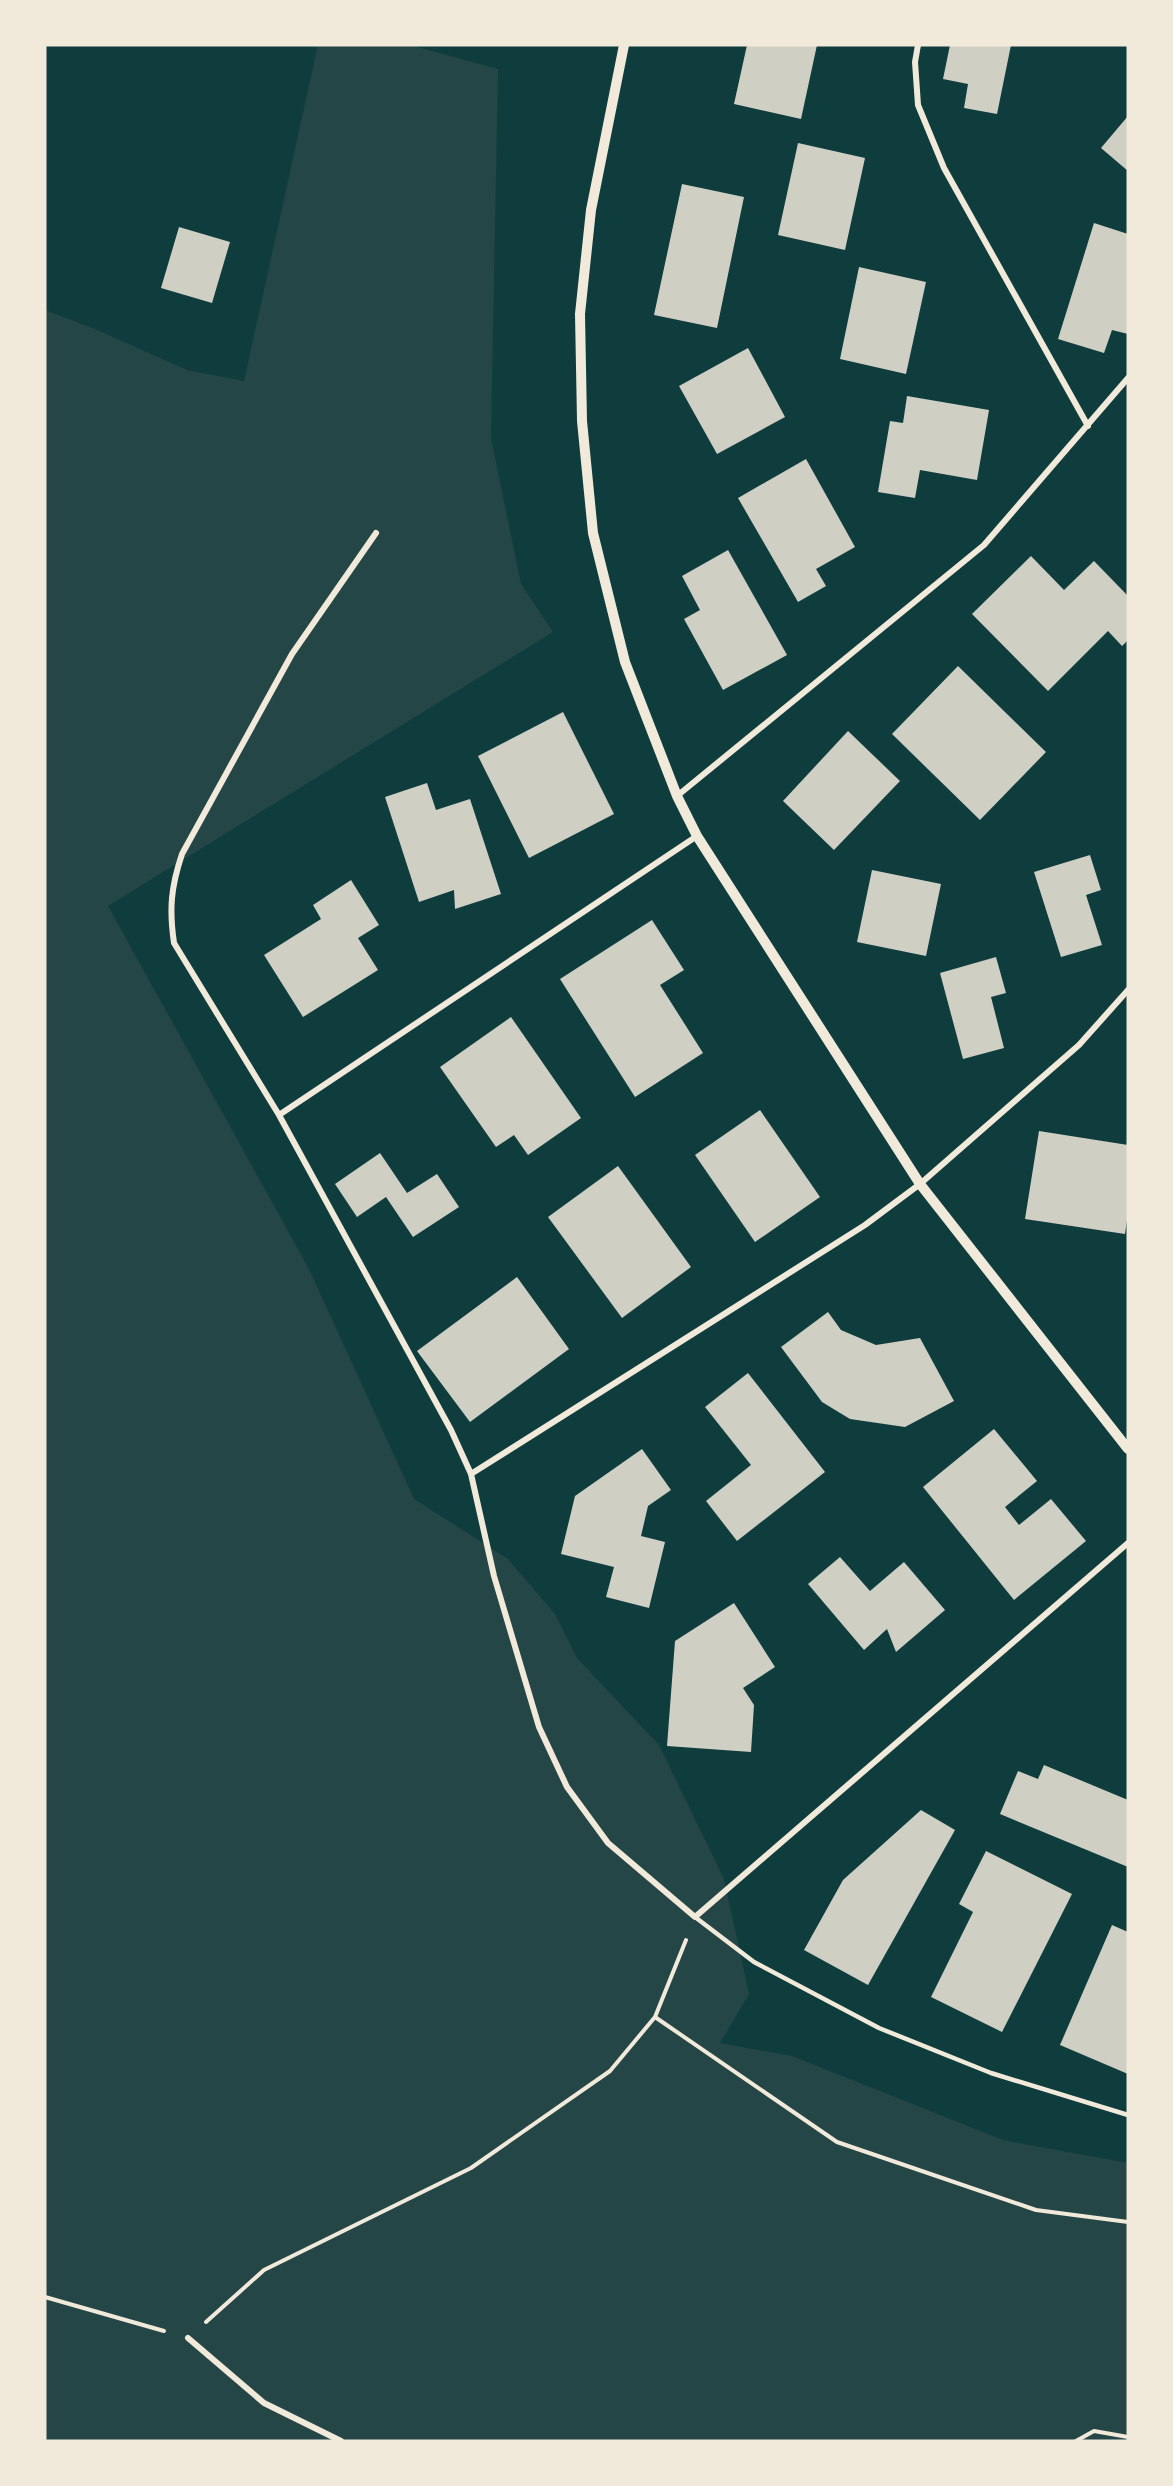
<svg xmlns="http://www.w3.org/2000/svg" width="1173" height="2486" font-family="'Work Sans',sans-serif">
	<rect width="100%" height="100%" fill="#0f3d3e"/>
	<path fill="#244646" d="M 318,45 L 410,45 L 498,69 L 491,438 L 521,584 L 553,632 L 108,906 L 309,1269 L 414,1499 L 508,1559 L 555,1614 L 577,1658 L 659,1745 L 724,1879 L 749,1994 L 720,2043 L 792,2056 L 1003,2140 L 1128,2163 L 1128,2441 L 45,2441 L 45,310 L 95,329 L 187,370 L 244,381 Z"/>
	<path fill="#cfcfc3" d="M 747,45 L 817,45 L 801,119 L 734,104 Z
		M 950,45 L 1011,45 L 997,114 L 964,108 L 968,84 L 943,79 Z
		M 1128,116 L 1128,171 L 1101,148 Z
		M 798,143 L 865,158 L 845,250 L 778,235 Z
		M 682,184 L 744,197 L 717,328 L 654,315 Z
		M 1094,223 L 1128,234 L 1128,334 L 1112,330 L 1104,353 L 1058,339 Z
		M 179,227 L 230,242 L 212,303 L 161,288 Z
		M 859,267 L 926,282 L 906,374 L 840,359 Z
		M 748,348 L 785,417 L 717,454 L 679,386 Z
		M 907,396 L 989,410 L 977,480 L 920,470 L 915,498 L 878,492 L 890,421 L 903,423 Z
		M 806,459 L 855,547 L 816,569 L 826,586 L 798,602 L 738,498 Z
		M 728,550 L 787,655 L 723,690 L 684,619 L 700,610 L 682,576 Z
		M 1031,556 L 1064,590 L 1094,561 L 1128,596 L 1128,640 L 1122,646 L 1108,631 L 1048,691 L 972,614 Z
		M 958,666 L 1046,752 L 980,820 L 892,734 Z
		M 563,712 L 614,814 L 529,858 L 478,756 Z
		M 848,731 L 900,781 L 834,850 L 783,801 Z
		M 427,783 L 436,810 L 470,799 L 501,894 L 455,909 L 454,890 L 419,902 L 385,797 Z
		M 1090,855 L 1101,890 L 1086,895 L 1102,945 L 1061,957 L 1034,872 Z
		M 872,870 L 941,884 L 926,956 L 857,942 Z
		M 351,880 L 379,925 L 358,938 L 378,970 L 303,1017 L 264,955 L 321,919 L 313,905 Z
		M 652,920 L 684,970 L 660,985 L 703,1053 L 635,1097 L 560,979 Z
		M 996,957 L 1006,993 L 991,997 L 1004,1048 L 963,1059 L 940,973 Z
		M 511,1017 L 581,1118 L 528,1155 L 514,1135 L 496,1147 L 440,1067 Z
		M 760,1110 L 820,1197 L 755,1242 L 695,1155 Z
		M 1039,1131 L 1128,1145 L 1128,1213 L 1125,1234 L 1025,1219 Z
		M 380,1153 L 407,1193 L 437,1174 L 459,1207 L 413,1237 L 386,1197 L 357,1217 L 335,1184 Z
		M 618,1166 L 691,1267 L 622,1318 L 548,1217 Z
		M 517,1277 L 569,1349 L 470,1422 L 417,1351 Z
		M 828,1312 L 841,1330 L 876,1345 L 920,1338 L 954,1401 L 905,1427 L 850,1419 L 822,1402 L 781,1347 Z
		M 748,1373 L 825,1472 L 737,1541 L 706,1501 L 751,1465 L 705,1407 Z
		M 994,1429 L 1037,1481 L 1005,1507 L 1019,1525 L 1051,1499 L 1086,1541 L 1014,1600 L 923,1487 Z
		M 642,1449 L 671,1490 L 648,1506 L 641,1536 L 665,1542 L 649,1608 L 606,1597 L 614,1567 L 561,1554 L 575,1496 Z
		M 840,1557 L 870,1591 L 904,1562 L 945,1610 L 896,1652 L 887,1629 L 864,1650 L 808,1584 Z
		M 734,1603 L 775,1667 L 743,1688 L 754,1705 L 751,1752 L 667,1746 L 675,1641 Z
		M 1044,1765 L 1128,1800 L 1128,1867 L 1000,1814 L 1018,1771 L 1038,1779 Z
		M 921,1810 L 955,1830 L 868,1985 L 804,1950 L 843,1880 Z
		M 986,1851 L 1072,1894 L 1002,2032 L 931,1997 L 973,1912 L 959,1904 Z
		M 1112,1925 L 1128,1932 L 1128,2074 L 1060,2045 Z"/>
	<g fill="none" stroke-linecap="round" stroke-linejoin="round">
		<path stroke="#f1e9da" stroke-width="4" d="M 655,2017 L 837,2142 L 1036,2210 L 1128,2222
			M 45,2297 L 164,2331
			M 206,2322 L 264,2270 L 471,2168 L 610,2071 L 655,2017 L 686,1940
			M 1076,2441 L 1094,2431 L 1128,2437"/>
		<path stroke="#f1e9da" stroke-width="4.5" d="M 695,1917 L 754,1962 L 879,2028 L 991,2073 L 1128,2115"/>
		<path stroke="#f1e9da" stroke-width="6" d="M 918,45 L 915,62 L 918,105 L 944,168 L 1088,426
			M 376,533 L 292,654 L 182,854 C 171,887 169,909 174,943 L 279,1115 L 451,1430 L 471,1474 L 494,1576 L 539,1727 L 567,1787 L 608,1843 L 695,1917 L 1128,1543
			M 677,796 L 984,545 L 1128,378
			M 279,1115 L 697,836
			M 471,1474 L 865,1225 L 920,1184 L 1079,1045 L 1128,990
			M 188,2338 L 264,2403 L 341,2441"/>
		<path stroke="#f1e9da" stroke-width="10" d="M 624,45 L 591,210 L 580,314 L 582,421 L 593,533 L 625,662 L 677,796 L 697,836 L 920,1184 L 1128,1449"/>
	</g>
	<rect width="1173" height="2486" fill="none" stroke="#f1e9da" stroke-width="93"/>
</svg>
